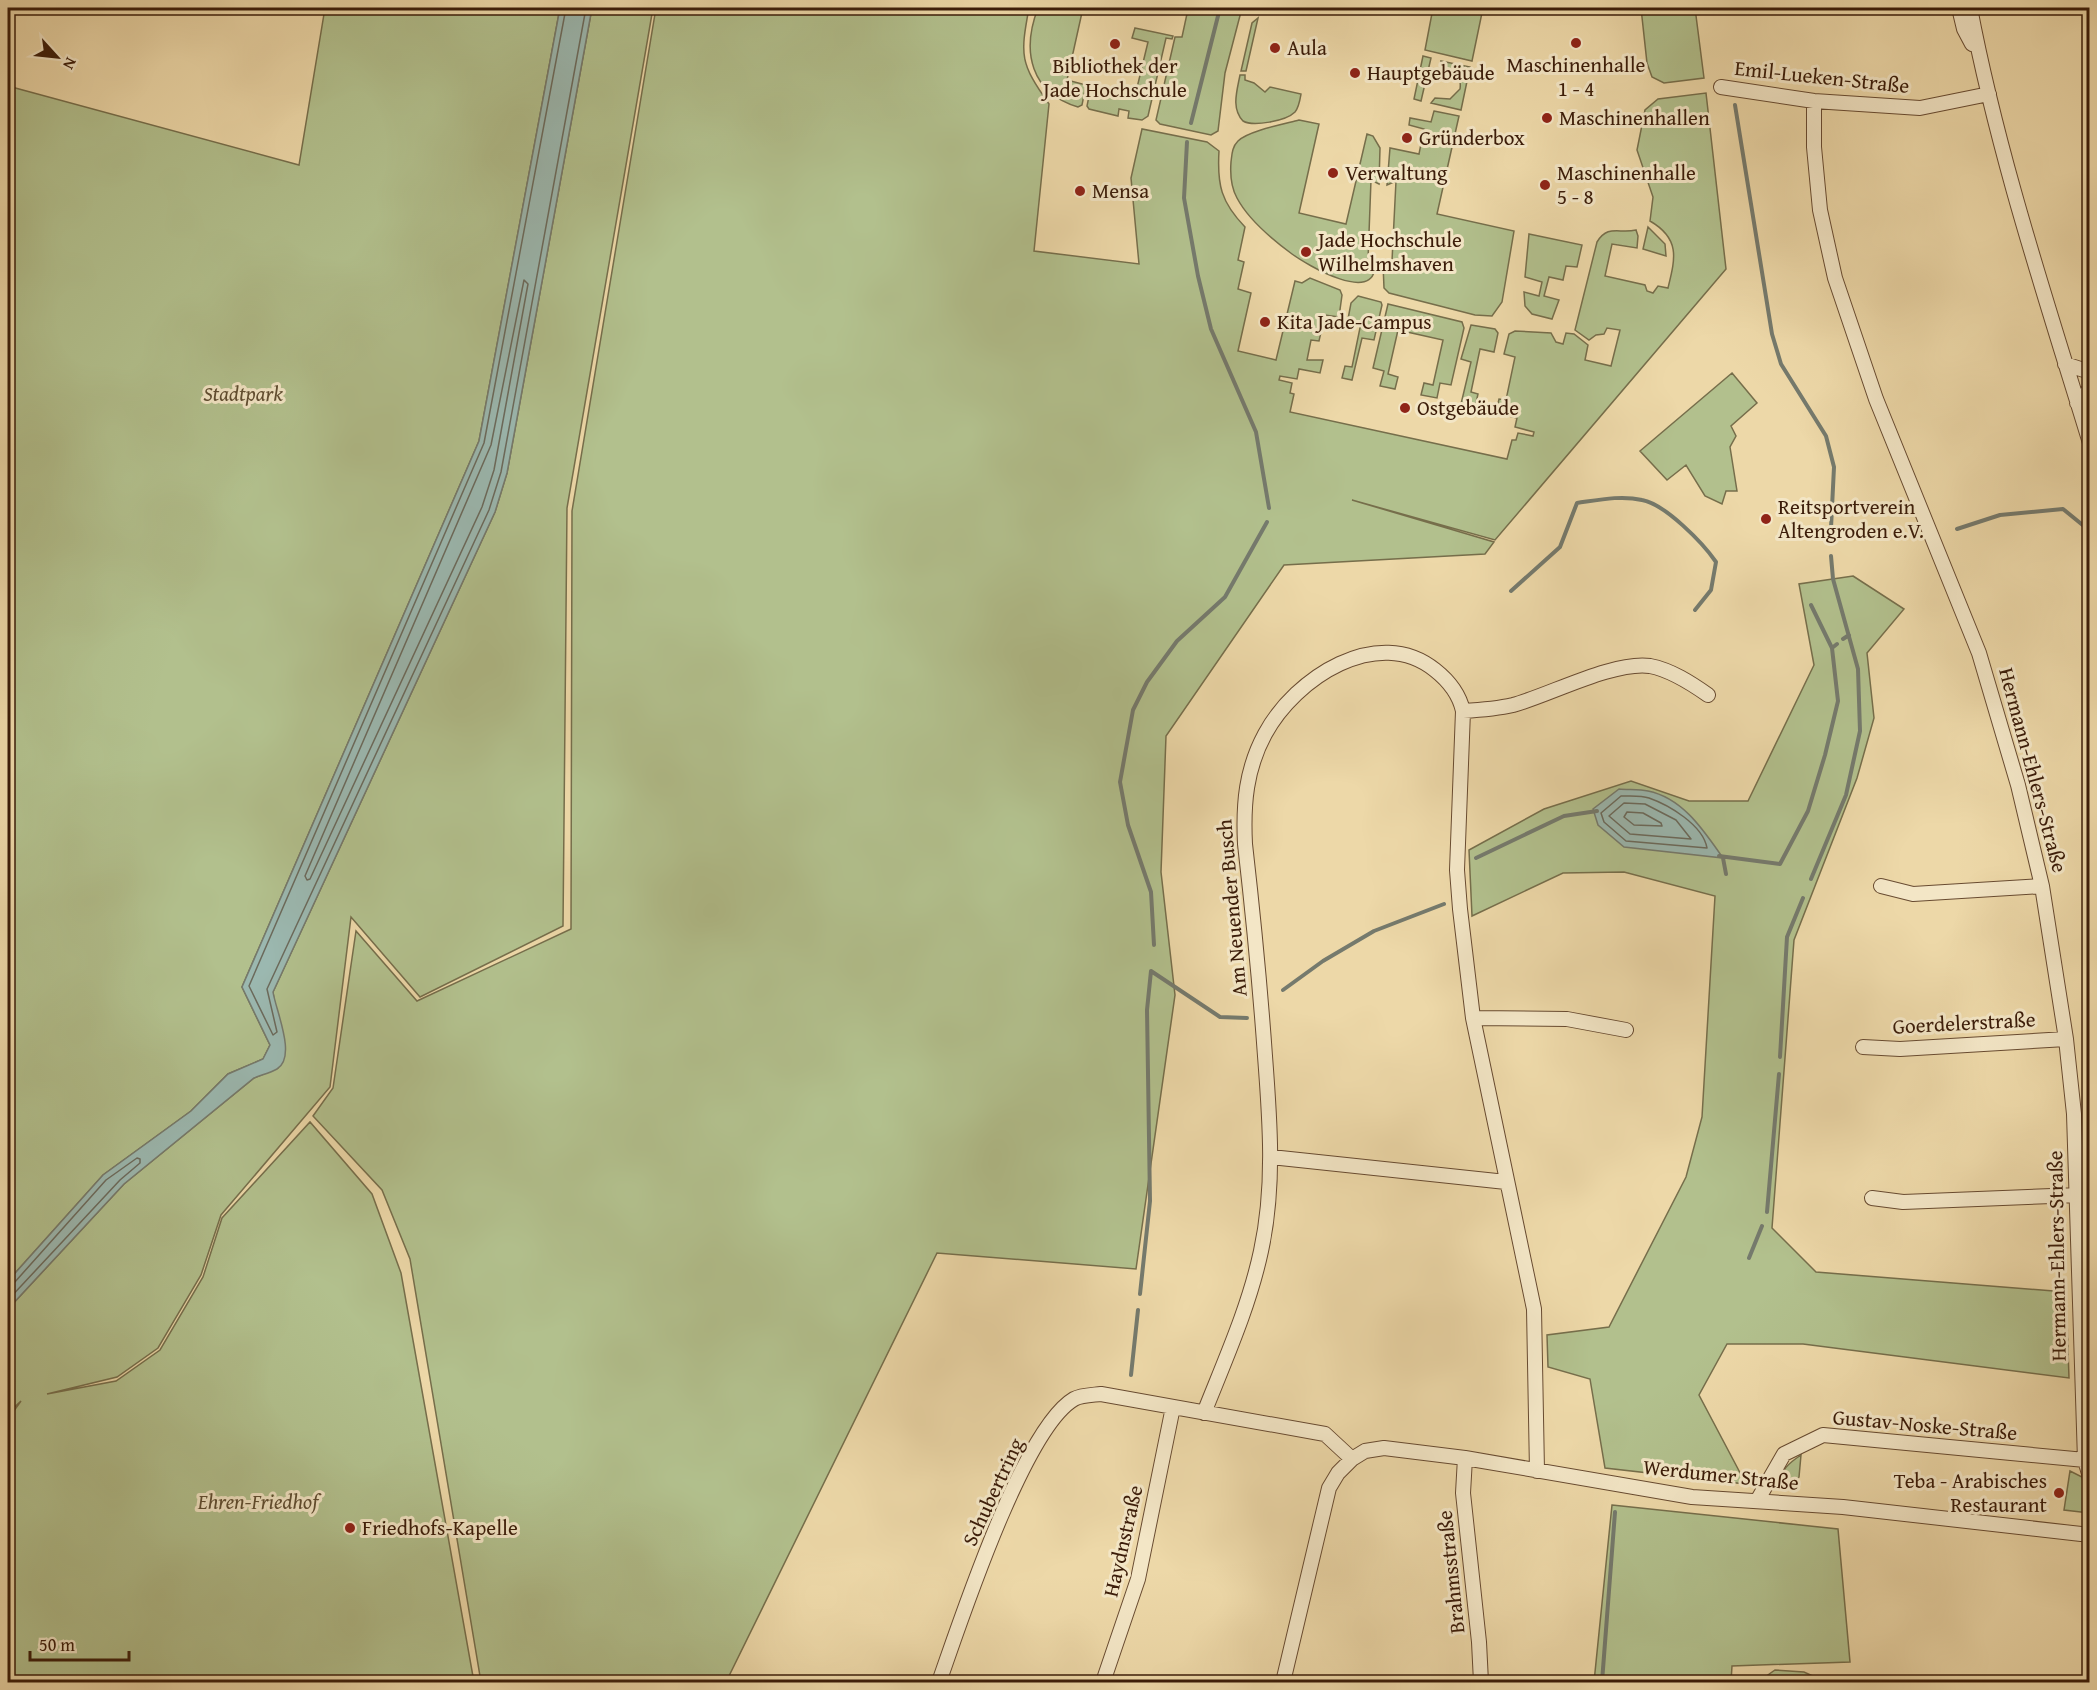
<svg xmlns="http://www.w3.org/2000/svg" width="2097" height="1690" font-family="'Gentium Book Plus',serif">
	<rect width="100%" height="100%" fill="#edd8a8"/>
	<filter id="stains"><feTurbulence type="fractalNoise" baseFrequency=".00333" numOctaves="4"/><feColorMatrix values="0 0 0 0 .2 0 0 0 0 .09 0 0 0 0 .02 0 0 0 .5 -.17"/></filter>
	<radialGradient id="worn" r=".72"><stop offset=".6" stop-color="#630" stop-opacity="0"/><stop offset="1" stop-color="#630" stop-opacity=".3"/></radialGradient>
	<path fill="#b2c08d" stroke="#766e4b" stroke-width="1.5" d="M 325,8 L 560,8 L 479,441 L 242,987 L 270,1045 L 263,1059 L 228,1074 L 191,1111 L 103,1175 L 8,1281 L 8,86 L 299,165 Z
		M 592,8 L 653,8 L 567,508 L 563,926 L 420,997 L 351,917 L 330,1087 L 221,1215 L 201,1275 L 158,1348 L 117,1377 L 47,1394 L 116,1381 L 160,1350 L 203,1277 L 222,1218 L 310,1122 L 372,1194 L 401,1273 L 474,1682 L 8,1682 L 8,1419 L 21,1401 L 8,1413 L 8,1309 L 124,1184 L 254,1078 L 278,1068 L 276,1011 L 273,992 L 495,512 L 507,473 Z
		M 656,8 L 1029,8 C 1020,56 1020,63 1049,104 L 1034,251 L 1139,264 L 1131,178 L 1142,129 L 1207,142 L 1219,151 C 1217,185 1221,202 1245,227 L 1238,260 L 1244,262 L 1238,289 L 1251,293 L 1238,351 L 1276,360 L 1295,281 L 1302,283 L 1310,278 L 1340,290 L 1342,295 L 1339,317 L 1325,315 L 1319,341 L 1311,340 L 1307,360 L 1323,360 L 1320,373 L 1299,369 L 1297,379 L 1280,376 L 1279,380 L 1292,383 L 1290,393 L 1294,394 L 1290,412 L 1507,459 L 1512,440 L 1516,440 L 1518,433 L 1533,436 L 1534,432 L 1515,427 L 1517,418 L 1496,413 L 1499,399 L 1506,400 L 1515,357 L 1504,354 L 1509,334 L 1515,331 L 1551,333 L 1556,342 L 1563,344 L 1566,333 L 1574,334 L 1588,345 L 1585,360 L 1611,366 L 1620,330 L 1607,328 L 1604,334 L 1596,335 L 1589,340 L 1575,330 L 1597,242 C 1608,224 1619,234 1636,230 L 1638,236 L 1637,248 L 1612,244 L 1605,276 L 1645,285 L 1647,291 L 1653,293 L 1658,286 L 1668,288 C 1675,259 1681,239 1650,221 L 1653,197 L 1637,150 L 1645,110 L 1658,99 L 1706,93 L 1726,269 L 1495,540 L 1352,500 L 1494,542 L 1485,554 L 1284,565 L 1166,736 L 1161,872 L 1175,995 L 1136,1269 L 937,1253 L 726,1682 L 481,1682 L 410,1259 L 382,1190 L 313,1116 L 333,1088 L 356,931 L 417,1001 L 571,929 L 572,511 Z
		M 1038,8 L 1083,8 L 1067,80 L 1086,85 L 1082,105 L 1078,107 C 1031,93 1021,52 1038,8 Z
		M 1198,8 L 1242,8 L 1225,73 L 1218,131 L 1211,135 L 1160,124 L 1156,120 L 1175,37 L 1182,37 L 1188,9 L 1196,10 Z
		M 1433,8 L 1483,8 L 1472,61 L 1425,50 Z
		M 1641,8 L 1695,8 L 1704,78 L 1664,83 L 1652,77 L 1647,63 Z
		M 1258,18 L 1246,71 L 1241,71 L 1252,23 Z
		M 1135,28 L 1173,36 L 1172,39 L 1166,38 L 1148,116 L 1142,120 L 1128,118 L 1129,111 L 1119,109 L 1118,116 L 1089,109 L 1087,106 L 1091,86 L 1135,96 L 1148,42 L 1132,38 Z
		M 1423,56 L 1431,58 L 1421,101 L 1414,99 Z
		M 1441,61 L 1470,67 L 1461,110 L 1431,103 L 1435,98 L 1450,99 L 1460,89 C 1462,74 1454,70 1441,66 Z
		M 1240,75 L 1245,75 L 1245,80 L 1254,83 L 1265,92 L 1270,87 L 1301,94 C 1300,100 1299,107 1295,112 C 1286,121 1253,127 1243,121 C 1231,108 1237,91 1240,75 Z
		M 1434,111 L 1459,116 L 1437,214 L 1514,231 L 1502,302 L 1492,316 L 1475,315 L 1389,293 L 1384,288 L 1383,264 L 1392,261 L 1396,181 L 1387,185 L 1390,148 L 1419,154 L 1424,129 L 1409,125 L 1410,118 L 1431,122 Z
		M 1299,120 L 1319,124 L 1299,213 L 1346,224 L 1367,134 L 1373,136 L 1380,148 L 1379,184 L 1371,180 L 1368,260 L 1375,265 C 1375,305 1307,265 1292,254 C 1273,240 1248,219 1237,198 C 1231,187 1230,175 1231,162 C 1232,154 1232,147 1238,141 C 1248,131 1284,124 1299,120 Z
		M 1648,227 L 1665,244 L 1666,256 L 1643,249 Z
		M 1529,234 L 1582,245 L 1577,267 L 1566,266 L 1563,280 L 1549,277 L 1544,296 L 1559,300 L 1552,319 L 1532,314 L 1525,306 L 1524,292 L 1539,296 L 1542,282 L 1525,277 Z
		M 1358,296 L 1381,302 L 1382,305 L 1374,340 L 1362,338 L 1352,380 L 1342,378 L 1345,366 L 1352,367 L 1361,323 L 1348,319 L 1351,303 Z
		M 1388,304 L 1462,322 L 1464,328 L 1451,385 L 1440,383 L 1437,398 L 1421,395 L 1424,383 L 1433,385 L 1443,340 L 1398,330 L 1388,374 L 1398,377 L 1395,389 L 1380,386 L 1384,371 L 1373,368 Z
		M 1471,325 L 1495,329 L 1498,333 L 1494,352 L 1480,349 L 1471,392 L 1478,394 L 1475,407 L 1461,404 L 1471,362 L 1461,359 Z
		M 1732,373 L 1757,403 L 1731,426 L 1736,436 L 1730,447 L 1737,491 L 1726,491 L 1722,504 L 1705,496 L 1686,465 L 1667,480 L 1640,451 Z
		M 1853,576 L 1904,609 L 1867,653 L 1874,718 L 1857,778 L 1794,940 L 1772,1228 L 1816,1272 L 2066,1292 L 2069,1378 L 1803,1344 L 1727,1344 L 1699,1395 L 1746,1484 L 1605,1468 L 1590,1379 L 1548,1367 L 1547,1335 L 1609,1327 L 1686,1177 L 1702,1117 L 1715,896 L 1624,872 L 1563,873 L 1472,916 L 1469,850 L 1544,809 L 1631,781 L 1689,801 L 1748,801 L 1814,665 L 1799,584 Z
		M 1801,1455 L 1799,1477 L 1791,1487 L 1783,1489 L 1780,1485 C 1780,1470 1789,1463 1801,1455 Z
		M 2070,1471 L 2082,1477 L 2089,1513 L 2064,1510 Z
		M 1612,1505 L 1838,1529 L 1850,1662 L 1732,1666 L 1731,1682 L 1594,1682 Z
		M 1775,1670 L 1804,1672 L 1826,1682 L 1758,1682 Z"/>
	<path fill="#9bb8b0" stroke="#757a6d" stroke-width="1.5" d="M 560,8 L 592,8 L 507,473 L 495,512 L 273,992 C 276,1011 297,1057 277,1069 C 270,1073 261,1075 254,1078 L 124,1184 L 8,1309 L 8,1281 L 103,1175 L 191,1111 L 228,1074 L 263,1059 L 270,1045 L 242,987 L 479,441 Z
		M 1619,789 C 1628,790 1639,789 1648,791 C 1683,798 1704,831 1723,858 L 1624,847 L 1598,825 L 1593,809 Z"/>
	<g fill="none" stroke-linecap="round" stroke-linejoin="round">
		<path stroke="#6b6a5c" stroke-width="1.5" d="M 566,8 L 484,443 L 249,986 L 273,1035 L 277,1032 L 267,989 L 489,510 L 501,472 L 586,8
			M 524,280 L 528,284 L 494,470 L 482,507 L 310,879 L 307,880 L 305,876 L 491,445 Z
			M 1621,796 C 1629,796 1641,795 1649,798 C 1669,805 1703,825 1707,848 L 1626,841 L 1604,822 L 1601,813 Z
			M 1624,803 L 1645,804 L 1676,820 L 1691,839 L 1630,834 L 1609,816 Z
			M 1627,812 L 1643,813 L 1661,823 L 1662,826 L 1634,825 L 1624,817 Z
			M 8,1285 L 14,1283 L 106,1180 L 137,1158 L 140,1159 L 140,1163 L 120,1180 L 8,1300"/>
		<path stroke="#757a6d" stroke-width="4" d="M 1735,105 L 1772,334 L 1781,364 L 1826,436 L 1834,467 L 1831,528
			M 1191,123 L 1220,8
			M 1187,142 L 1184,198 L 1198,276 L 1211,329 L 1256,432 L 1269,508
			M 1957,529 L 2000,515 L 2063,509 L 2090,531
			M 1511,591 L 1560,547 L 1577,503 C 1598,500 1621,495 1642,500 C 1665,504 1703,543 1716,562 L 1711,590 L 1695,610
			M 1811,605 L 1832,648
			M 1843,639 L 1849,635
			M 1719,856 L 1780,864 L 1808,811 L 1825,755 L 1838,701 L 1832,648 L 1837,644
			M 1476,858 L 1564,816 L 1597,811
			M 1723,858 L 1726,874
			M 1811,879 L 1846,795 L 1860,731 L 1858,669 L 1833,579 L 1831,556
			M 1154,945 L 1151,892 L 1128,825 L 1120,782 L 1133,710 L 1147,682 L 1177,641 L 1225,597 L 1267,522
			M 1283,990 L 1323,961 L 1374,931 L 1444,904
			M 1780,1057 L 1787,937 L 1803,898
			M 1767,1212 L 1779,1074
			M 1749,1258 L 1762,1226
			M 1140,1294 L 1150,1201 L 1147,1010 L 1151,971 L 1220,1017 L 1247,1018
			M 1131,1375 L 1138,1310
			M 1602,1682 L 1615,1512"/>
		<defs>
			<path id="minor" d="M 1959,8 L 1964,29 L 1972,44
				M 1970,8 C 1998,155 2046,299 2090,443
				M 1721,87 L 1814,101 L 1920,108 L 1989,94
				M 1814,101 L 1814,147 L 1820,210 L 1835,278 L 1876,399 L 1979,653 L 2018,785 L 2042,886 L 2066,1039 L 2074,1114 L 2085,1460 L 2090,1477
				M 2065,364 L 2090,372
				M 2077,403 L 2090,389
				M 1463,711 C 1480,710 1496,709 1513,705 C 1550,695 1613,661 1650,666 C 1671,670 1691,683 1708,695
				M 1881,886 L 1913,894 L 2042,886
				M 1473,1018 L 1567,1019 L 1626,1030
				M 1863,1047 L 1900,1049 L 2066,1039
				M 1271,1157 L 1506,1182
				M 1872,1198 L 1903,1202 L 2078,1195
				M 1204,1413 C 1225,1360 1249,1307 1261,1251 C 1275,1187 1270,1121 1265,1056 C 1260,985 1253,914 1245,844 C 1243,804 1246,769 1265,734 C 1295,678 1378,624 1435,670 C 1449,681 1459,693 1463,711 L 1457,870 L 1460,909 L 1473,1018 L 1534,1309 L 1537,1471
				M 1465,1458 L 1463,1493 L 1479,1642 L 1481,1682
				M 1757,1501 L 1784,1454 L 1823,1435 L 2085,1460
				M 939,1682 C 960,1623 1023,1429 1074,1399 C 1081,1395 1093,1395 1101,1394 L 1325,1434 L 1352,1459
				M 1103,1682 L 1138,1579 L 1173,1407
				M 1283,1682 L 1329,1488 L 1338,1473 L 1352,1459 L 1365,1451 L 1384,1448 L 1465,1458 L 1692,1497 L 1843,1507 L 2090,1535"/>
		</defs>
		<use href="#minor" stroke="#684b31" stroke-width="16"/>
		<use href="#minor" stroke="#f3e6c6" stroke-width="14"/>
	</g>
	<g fill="#8f2418" stroke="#f3e6c6" stroke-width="2">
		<circle cx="1576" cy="43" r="6"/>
		<circle cx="1115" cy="44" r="6"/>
		<circle cx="1275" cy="48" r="6"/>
		<circle cx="1355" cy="73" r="6"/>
		<circle cx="1547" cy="118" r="6"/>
		<circle cx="1407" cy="138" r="6"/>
		<circle cx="1333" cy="173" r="6"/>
		<circle cx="1545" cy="185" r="6"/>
		<circle cx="1080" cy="191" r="6"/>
		<circle cx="1306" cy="252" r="6"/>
		<circle cx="1265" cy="322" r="6"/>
		<circle cx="1405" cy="408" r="6"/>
		<circle cx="1766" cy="519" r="6"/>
		<circle cx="2059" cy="1493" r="6"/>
		<circle cx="350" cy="1528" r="6"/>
	</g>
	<g text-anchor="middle" stroke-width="6" stroke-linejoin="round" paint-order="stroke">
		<g font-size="21" fill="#3b1c09" stroke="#f3e6c6" text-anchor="start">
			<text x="1287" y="55">Aula</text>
			<text x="1576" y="72" text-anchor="middle">Maschinenhalle<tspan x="1576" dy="24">1 - 4</tspan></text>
			<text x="1115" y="73" text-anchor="middle">Bibliothek der<tspan x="1115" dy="24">Jade Hochschule</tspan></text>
			<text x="1367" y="80">Hauptgebäude</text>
			<text x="1559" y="125">Maschinenhallen</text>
			<text x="1419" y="145">Gründerbox</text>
			<text x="1345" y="180">Verwaltung</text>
			<text x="1557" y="180">Maschinenhalle<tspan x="1557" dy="24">5 - 8</tspan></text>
			<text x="1092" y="198">Mensa</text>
			<text x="1318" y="247">Jade Hochschule<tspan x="1318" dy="24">Wilhelmshaven</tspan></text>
			<text x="1277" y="329">Kita Jade-Campus</text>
			<text x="1417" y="415">Ostgebäude</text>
			<text x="1778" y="514">Reitsportverein<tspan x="1778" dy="24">Altengroden e.V.</tspan></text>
			<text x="2047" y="1488" text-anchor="end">Teba - Arabisches<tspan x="2047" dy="24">Restaurant</tspan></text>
			<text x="362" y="1535">Friedhofs-Kapelle</text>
		</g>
		<g font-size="21" fill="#3b1c09" stroke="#f3e6c6">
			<text transform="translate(1822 77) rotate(6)" y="7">Emil-Lueken-Straße</text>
			<text transform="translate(2033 770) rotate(75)" y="7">Hermann-Ehlers-Straße</text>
			<text transform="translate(1232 908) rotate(-95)" y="7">Am Neuender Busch</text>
			<text transform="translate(1964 1023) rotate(-3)" y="7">Goerdelerstraße</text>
			<text transform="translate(2057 1256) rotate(-91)" y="7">Hermann-Ehlers-Straße</text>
			<text transform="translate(1925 1425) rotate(5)" y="7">Gustav-Noske-Straße</text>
			<text transform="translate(1721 1475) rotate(6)" y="7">Werdumer Straße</text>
			<text transform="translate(993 1492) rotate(-65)" y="7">Schubertring</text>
			<text transform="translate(1123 1541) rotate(-77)" y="7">Haydnstraße</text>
			<text transform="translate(1451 1572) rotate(-96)" y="7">Brahmsstraße</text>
		</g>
		<g font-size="21" font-style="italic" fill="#5f4d31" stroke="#f3e6c6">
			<text x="243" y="401">Stadtpark</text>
			<text x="258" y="1509">Ehren-Friedhof</text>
		</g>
	</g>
	<rect width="2097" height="1690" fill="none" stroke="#edd8a8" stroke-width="30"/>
	<rect x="9" y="9" width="2079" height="1672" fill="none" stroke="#3b1c09" stroke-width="3"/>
	<rect x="15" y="15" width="2067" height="1660" fill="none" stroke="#3b1c09" stroke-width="1.5"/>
	<g transform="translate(57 57) rotate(117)" stroke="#f3e6c6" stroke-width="4.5" paint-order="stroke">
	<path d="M0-4.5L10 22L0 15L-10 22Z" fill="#3b1c09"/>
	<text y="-9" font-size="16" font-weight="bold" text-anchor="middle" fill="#3b1c09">N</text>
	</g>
	<path d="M30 1651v9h99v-9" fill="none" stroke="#3b1c09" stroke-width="3"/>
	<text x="39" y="1651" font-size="18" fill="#3b1c09" stroke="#f3e6c6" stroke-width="4.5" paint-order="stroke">50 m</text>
	<rect width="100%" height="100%" filter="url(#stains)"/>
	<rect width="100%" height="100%" fill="url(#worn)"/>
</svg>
